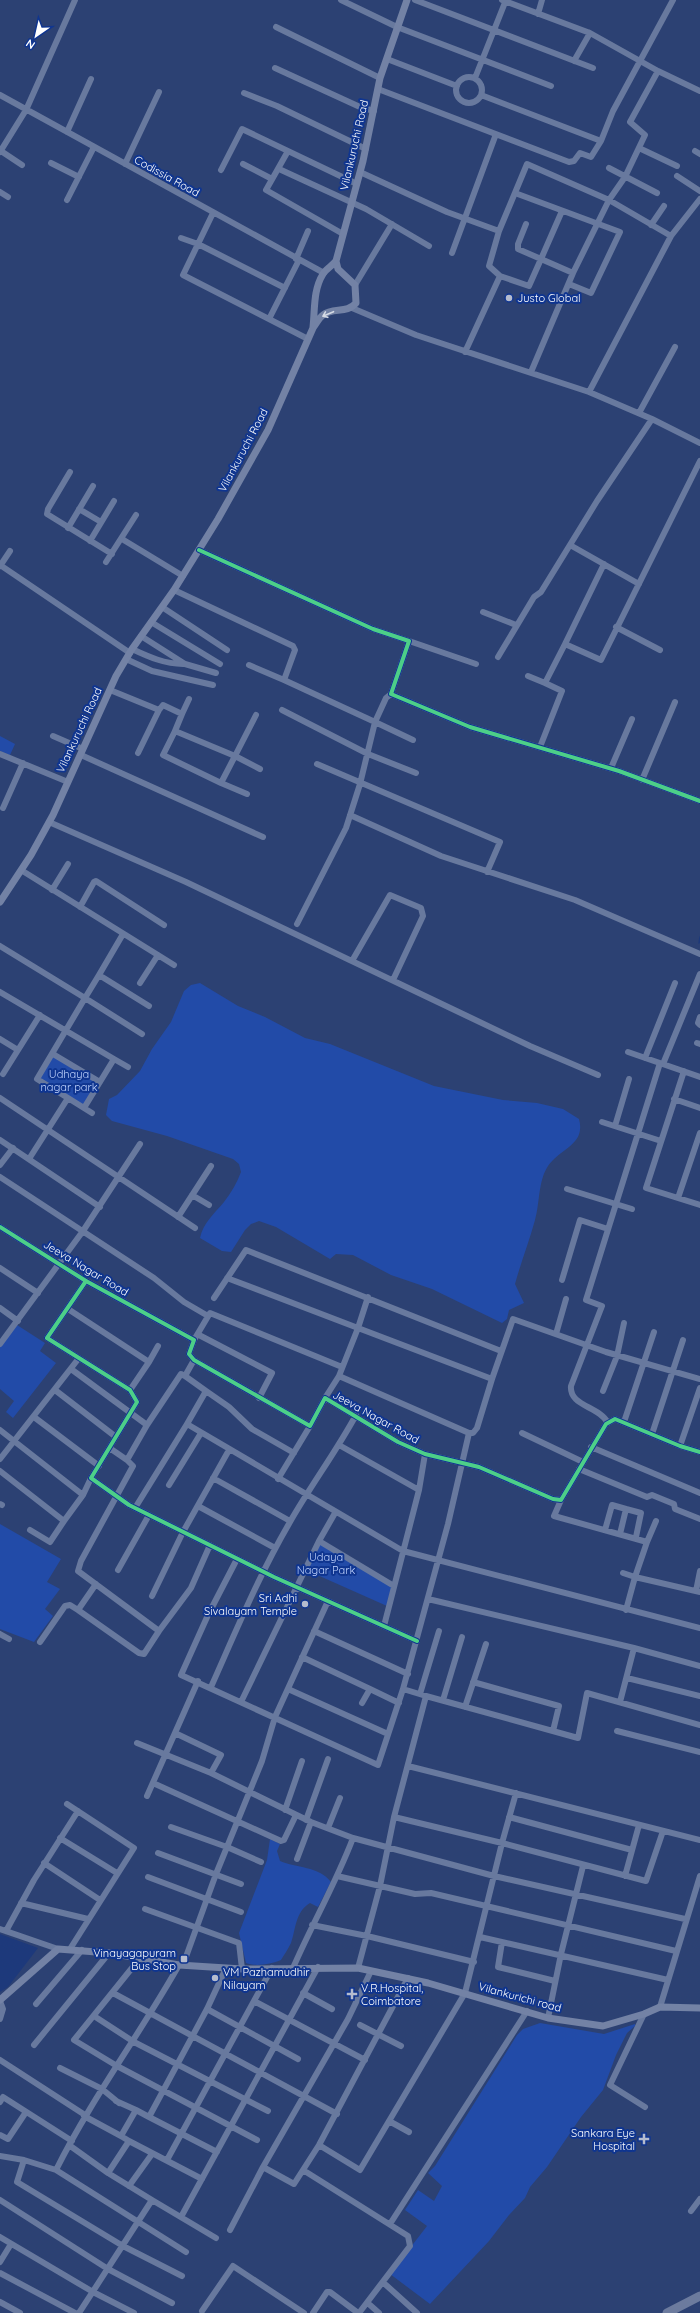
<svg xmlns="http://www.w3.org/2000/svg" width="700" height="2313" font-family="Quicksand,sans-serif">
	<rect width="100%" height="100%" fill="#2c4173"/>
	<path fill="#224ba8" d="M 0,736 L 15,744 L 10,755 L 0,751 Z
		M 200,983 L 238,1006 L 265,1017 L 305,1038 L 330,1044 L 434,1086 L 503,1100 L 537,1103 L 563,1109 L 579,1119 C 586,1145 560,1148 548,1166 C 538,1181 540,1203 535,1220 C 529,1242 521,1262 515,1284 L 524,1303 L 509,1310 L 507,1319 L 502,1323 L 432,1289 L 391,1275 L 353,1255 L 336,1254 L 330,1259 L 276,1227 L 259,1221 L 251,1224 L 245,1230 L 231,1252 L 222,1251 L 200,1238 C 203,1223 214,1214 224,1202 C 231,1193 237,1183 241,1172 L 239,1164 L 233,1159 L 167,1136 L 112,1121 L 106,1115 L 109,1099 L 117,1095 L 140,1071 L 152,1049 L 171,1022 L 184,991 L 191,985 Z
		M 54,1055 L 98,1083 L 83,1105 L 39,1078 Z
		M 17,1325 L 45,1343 L 40,1351 L 56,1363 L 13,1418 L 6,1412 L 14,1401 L 0,1389 L 0,1347 Z
		M 0,1524 L 61,1559 L 47,1582 L 60,1589 L 45,1609 L 53,1616 L 34,1642 L 0,1629 Z
		M 320,1544 L 392,1586 L 387,1606 L 306,1570 Z
		M 270,1839 L 280,1844 L 277,1851 L 280,1861 C 296,1868 319,1866 331,1882 L 318,1907 L 310,1903 C 295,1912 296,1929 291,1943 C 288,1949 284,1955 281,1960 C 271,1964 256,1967 246,1963 L 239,1933 L 267,1860 Z
		M 540,2023 L 604,2034 L 635,2024 L 635,2026 L 627,2033 L 616,2055 L 603,2090 L 581,2117 L 547,2167 L 530,2187 L 525,2198 L 509,2215 L 489,2241 L 430,2304 L 390,2274 L 427,2226 L 405,2210 L 418,2190 L 434,2201 L 442,2186 L 428,2173 L 435,2166 L 517,2035 L 523,2029 Z"/>
	<path fill="#1d397b" d="M 0,1934 L 38,1948 L 8,1987 L 0,1992 Z"/>
	<g fill="none" stroke-linecap="round" stroke-linejoin="round">
		<path stroke="#1d397b" stroke-width="1.5" d="M 699,943 L 700,937"/>
		<path stroke="#68799e" stroke-width="6" d="M 341,0 L 397,27 L 551,86
			M 415,0 L 593,68
			M 502,0 L 590,33 L 658,71 L 630,122 L 645,135 L 625,177 L 609,200 L 573,273 L 531,372
			M 538,14 L 542,0
			M 276,27 L 380,78
			M 387,59 L 457,86
			M 574,61 L 590,33
			M 275,68 L 360,107 L 374,111
			M 658,71 L 700,91
			M456 90a13 13 0 1 1 26 0a13 13 0 1 1-26 0Z
			M 475,78 L 506,0
			M 378,89 L 569,162 L 574,161 L 580,153 L 591,157 L 601,141 L 481,95
			M 244,93 L 277,106 L 366,149
			M 0,95 L 324,273
			M 67,132 L 91,79
			M 601,141 L 613,111 L 673,0
			M 639,148 L 677,166
			M 1,151 L 22,165
			M 288,151 L 266,190 L 343,234
			M 695,151 L 700,154
			M 0,152 L 26,110 L 75,0
			M 51,163 L 79,177
			M 125,164 L 159,92
			M 243,164 L 272,179
			M 609,168 L 657,193
			M 279,169 L 366,209 L 429,246
			M 221,170 L 242,129 L 357,184
			M 360,172 L 447,212 L 499,231
			M 677,176 L 700,191
			M 0,192 L 8,197
			M 515,193 L 620,232 L 591,293 L 569,284
			M 67,200 L 94,147
			M 213,213 L 183,275 L 308,339
			M 526,224 L 518,244 L 518,249 L 541,259 L 562,211
			M 651,225 L 664,206
			M 671,236 L 700,199
			M 181,238 L 198,244 L 285,288
			M 452,253 L 496,134
			M 296,259 L 308,231
			M 500,276 L 529,286 L 541,259 L 573,273
			M 355,285 L 392,224
			M 352,308 L 416,335 L 589,392 L 652,419 L 700,443
			M 269,319 L 299,260
			M 465,352 L 500,276 L 489,266 L 499,231 L 527,164 L 609,200 L 671,236 L 589,392
			M 639,413 L 675,347
			M 70,472 L 48,509 L 47,514 L 112,554
			M 79,509 L 101,522
			M 68,528 L 93,486
			M 122,539 L 183,576
			M 90,541 L 114,501
			M 570,545 L 639,584
			M 199,550 L 373,629 L 409,641 L 391,694 L 470,727 L 619,771 L 700,801
			M 106,562 L 136,515
			M 0,565 L 130,653
			M 0,566 L 10,551
			M 174,590 L 293,646 L 295,650 L 284,680 L 375,722 L 386,698 L 391,694
			M 162,607 L 227,650
			M 483,612 L 516,625
			M 151,622 L 220,664
			M 616,627 L 660,650
			M 141,636 L 185,664 L 216,673
			M 409,641 L 476,664
			M 565,644 L 604,564
			M 132,649 C 149,657 165,664 183,664
			M 498,657 L 534,597 L 541,592 L 597,501 L 652,419
			M 126,659 L 152,671 L 213,685
			M 249,665 L 284,680
			M 528,676 L 545,683
			M 110,690 L 159,710 L 163,705 L 182,714 L 175,731 L 235,756 L 221,783 L 163,755 L 175,731
			M 282,710 L 368,754 L 416,773
			M 182,714 L 189,699
			M 256,715 L 235,756 L 260,769
			M 53,736 L 83,749
			M 540,747 L 562,691 L 545,683 L 565,644 L 601,660 L 700,461
			M 138,753 L 159,710
			M 0,754 L 68,782
			M 81,755 L 263,837
			M 317,764 L 500,842 L 487,872
			M 611,768 L 632,719
			M 642,780 L 675,702
			M 221,783 L 247,794
			M 3,808 L 23,763
			M 350,815 L 441,856 L 575,900 L 700,954
			M 49,822 L 186,882 L 530,1046 L 598,1075
			M 21,870 L 174,965
			M 52,890 L 68,864
			M 80,907 L 94,882 L 96,881 L 164,925
			M 297,924 L 346,828 L 360,784 L 375,722 L 413,740
			M 0,946 L 85,998 L 37,1079 L 68,1098 L 29,1159
			M 352,961 L 390,895 L 421,908 L 423,916 L 393,980
			M 99,975 L 123,934
			M 140,983 L 158,955
			M 0,992 L 114,1059 L 84,1108 L 68,1098
			M 700,1017 L 698,1023 L 700,1025
			M 142,1034 L 85,998 L 99,975 L 149,1006
			M 0,1039 L 18,1050
			M 697,1043 L 700,1044
			M 628,1052 L 700,1077
			M 53,1054 L 100,1082
			M 645,1058 L 675,983
			M 114,1059 L 128,1067
			M 663,1064 L 700,974
			M 684,1071 L 646,1188 L 700,1205
			M 3,1074 L 40,1015
			M 0,1098 L 195,1228
			M 674,1099 L 700,1108
			M 84,1108 L 92,1113
			M 602,1122 L 661,1141
			M 615,1126 L 629,1079
			M 0,1140 L 100,1207
			M 0,1165 L 13,1148
			M 0,1177 L 154,1278 L 184,1302 L 208,1316
			M 567,1189 L 632,1209
			M 192,1195 L 209,1205
			M 678,1198 L 700,1133
			M 178,1217 L 211,1166
			M 0,1227 L 86,1281 L 194,1340 L 189,1354 L 194,1360 L 310,1426 L 325,1398 L 398,1442 L 425,1454 L 479,1467 L 553,1499 L 561,1500 L 606,1424 L 615,1419 L 680,1446 L 700,1452
			M 0,1268 L 38,1293
			M 227,1278 L 358,1328 L 339,1376 L 325,1398
			M 562,1280 L 580,1220 L 608,1229
			M 86,1281 L 47,1338 L 130,1390 L 137,1402 L 91,1478 L 129,1505 L 274,1577 L 417,1641
			M 214,1298 L 246,1250 L 501,1351
			M 0,1308 L 18,1321
			M 68,1309 L 149,1362 L 130,1390
			M 556,1334 L 566,1299
			M 199,1335 L 272,1373 L 259,1398
			M 194,1340 L 210,1313 L 342,1367
			M 0,1344 L 83,1231 L 140,1144
			M 194,1360 L 185,1376 L 206,1391 L 187,1424 L 403,1551 L 700,1628
			M 149,1362 L 158,1346
			M 71,1369 L 147,1425 L 181,1374 L 185,1376
			M 339,1376 L 469,1433 L 473,1433 L 477,1428 L 492,1379 L 358,1328 L 368,1297
			M 492,1379 L 513,1319 L 606,1352 L 700,1379
			M 55,1390 L 116,1437
			M 206,1391 L 229,1407 L 252,1429 L 294,1453
			M 603,1391 L 617,1356 L 624,1323
			M 34,1417 L 99,1466
			M 624,1422 L 654,1332
			M 608,1423 C 599,1406 569,1406 571,1386 L 602,1306 L 586,1300 L 660,1063
			M 0,1430 L 83,1495 L 91,1478
			M 522,1433 L 583,1462
			M 652,1434 L 683,1340
			M 339,1445 L 419,1490
			M 680,1446 L 700,1388
			M 591,1447 L 700,1493
			M 111,1449 L 127,1460 L 147,1425
			M 0,1459 L 79,1358
			M 127,1460 L 133,1466 L 81,1561 L 78,1571 L 159,1631 L 191,1588 L 210,1545
			M 579,1469 L 647,1497 L 652,1495 L 674,1504 L 675,1509 L 700,1519
			M 0,1471 L 64,1521 L 83,1495
			M 213,1478 L 290,1521
			M 278,1479 L 310,1426
			M 169,1485 L 201,1433
			M 561,1500 L 554,1516 L 647,1542 L 635,1577 L 623,1573
			M 0,1504 L 2,1505
			M 198,1506 L 275,1548
			M 135,1508 L 187,1424
			M 335,1513 L 319,1541 L 394,1586
			M 30,1530 L 50,1542 L 64,1521
			M 605,1530 L 612,1505 L 626,1509
			M 620,1534 L 626,1509 L 641,1513 L 636,1537
			M 647,1542 L 656,1521
			M 237,1559 L 208,1615 L 181,1675 L 378,1765 L 403,1689
			M 118,1570 L 149,1515
			M 96,1584 L 78,1610 L 139,1653 L 144,1654 L 159,1631
			M 696,1591 L 700,1571
			M 152,1596 L 183,1532 L 229,1450
			M 428,1599 L 634,1648
			M 626,1610 L 635,1577 L 700,1592
			M 384,1626 L 419,1490 L 425,1454
			M 314,1631 L 408,1674
			M 0,1634 L 9,1639
			M 40,1642 L 65,1606 L 70,1605 L 78,1610
			M 302,1657 L 370,1689
			M 627,1678 L 700,1696
			M 473,1682 L 559,1706 L 553,1731
			M 211,1687 C 236,1631 259,1575 290,1522 C 311,1485 336,1452 356,1415
			M 288,1689 L 388,1734
			M 420,1694 L 439,1631
			M 426,1696 L 578,1738 L 587,1693 L 700,1725
			M 443,1700 L 462,1637
			M 241,1702 L 319,1541
			M 620,1702 L 634,1648 L 700,1666
			M 362,1703 L 370,1689 L 399,1703
			M 465,1707 L 486,1644
			M 617,1731 L 700,1752
			M 175,1733 L 221,1755 L 211,1773
			M 137,1743 L 211,1773 L 311,1822 L 353,1838 L 494,1876 L 685,1919
			M 408,1766 L 700,1840
			M 153,1783 L 281,1841 L 284,1840 L 296,1815
			M 516,1793 L 502,1843 L 646,1881 L 663,1831
			M 147,1796 L 198,1681
			M 67,1804 L 134,1848 L 70,1949
			M 285,1810 L 302,1761
			M 509,1817 L 632,1850
			M 306,1820 L 328,1759
			M 171,1827 L 227,1847 L 261,1862
			M 328,1828 L 340,1798
			M 60,1838 L 117,1873
			M 158,1853 L 241,1884
			M 297,1859 L 311,1822
			M 44,1863 L 100,1900
			M 337,1876 L 415,1894 L 431,1893 L 676,1951
			M 625,1876 L 639,1825
			M 148,1877 L 241,1912
			M 21,1903 L 88,1919
			M 145,1909 L 239,1943 L 242,1969
			M 312,1925 L 367,1936 L 474,1962
			M 0,1929 L 58,1949
			M 6,1931 L 34,1880 L 78,1811
			M 480,1937 L 668,1980
			M 502,1942 L 498,1967 L 555,1981
			M 140,1958 L 74,2040 L 117,2066 L 257,2140
			M 179,1965 C 140,2034 92,2098 56,2170 L 24,2160 L 17,2182 L 123,2246 L 182,2276
			M 183,1965 L 216,1874 L 262,1761 L 275,1717 L 328,1601
			M 293,1968 C 312,1924 336,1883 353,1838
			M 358,1968 L 380,1886 L 394,1817 L 426,1696 L 403,1689 L 448,1524 L 469,1433
			M 371,1971 L 348,2019 L 263,2167 L 294,2184 L 319,2145 L 408,1978
			M 113,1993 L 337,2114
			M 303,1993 L 332,2009
			M 0,2001 L 3,2009 L 0,2019
			M 254,2001 L 365,2060
			M 36,2004 L 82,1950
			M 660,2007 L 700,1876
			M 207,2009 L 298,2059
			M 644,2014 L 610,2085 L 645,2107
			M 94,2016 L 134,2042 L 268,2111
			M 548,2018 L 561,1954 L 583,1866
			M 360,2025 L 401,2046
			M 34,2045 L 109,1953
			M 0,2060 L 85,2115
			M 60,2068 L 102,2089 L 119,2103
			M 116,2101 L 136,2110
			M 0,2102 L 3,2097 L 72,2141
			M 84,2116 L 121,2136
			M 149,2117 L 217,2152
			M 389,2121 L 409,2132
			M 0,2135 L 8,2139 L 26,2112
			M 129,2141 L 202,2179
			M 69,2145 L 108,2173
			M 319,2145 L 360,2170 L 465,1993 L 502,1843 L 394,1817
			M 0,2156 L 24,2160
			M 167,2160 L 272,1968
			M 56,2170 L 186,2252
			M 303,2170 L 408,2236 L 410,2246 L 359,2313
			M 129,2186 L 152,2154
			M 0,2200 L 108,2269 L 172,2303
			M 152,2200 L 216,2238
			M 691,2211 L 700,2199
			M 181,2217 L 318,1967
			M 390,2224 L 527,2011
			M 230,2230 L 263,2167
			M 0,2237 L 93,2292 L 134,2313
			M 0,2262 L 11,2244
			M 0,2273 L 75,2313
			M 386,2285 L 417,2313
			M 0,2302 L 20,2313
			M 370,2305 L 379,2313
			M 202,2311 L 233,2266 L 304,2313
			M 79,2313 L 152,2200 L 108,2173 L 129,2141 L 121,2136 L 136,2110 L 149,2117 L 207,2009 L 226,1968
			M 313,2313 L 327,2292 L 330,2292 L 358,2313"/>
		<path stroke="#7382a5" stroke-width="7" d="M 313,327 C 315,310 313,290 323,274 C 326,269 332,266 336,261
			M 0,902 L 31,855 L 53,815 L 116,676 L 132,649 L 174,590 L 218,519 L 268,430 L 313,328 C 316,324 319,318 323,315 C 333,307 347,314 356,303 L 355,285 L 338,269 L 336,261 L 363,161 L 380,78 L 407,0
			M 0,2000 L 58,1949 L 109,1953 L 179,1965 L 242,1969 L 358,1968 L 428,1983 L 548,2018 L 603,2026 L 644,2014 L 660,2007 L 700,2008"/>
		<path stroke="#6c7b9e" stroke-width="9" d="M 667,2313 L 700,2296"/>
		<defs>
			<path id="cycleway" d="M 199,550 L 373,629 L 409,641 L 391,694 L 470,727 L 619,771 L 700,801
				M 0,1227 L 86,1281 L 194,1340 L 189,1354 L 194,1360 L 310,1426 L 325,1398 L 398,1442 L 425,1454 L 479,1467 L 553,1499 L 561,1500 L 606,1424 L 615,1419 L 680,1446 L 700,1452
				M 86,1281 L 47,1338 L 130,1390 L 137,1402 L 91,1478 L 129,1505 L 274,1577 L 417,1641"/>
		</defs>
		<use href="#cycleway" stroke="#0f3590" stroke-width="6"/>
		<use href="#cycleway" stroke="#4dcf88" stroke-width="4"/>
	</g>
	<defs><path id="oneway-shaft" d="M-6 0H5M1.5-3L5.5 0L1.5 3" fill="none" stroke-width="1.6" stroke-linecap="round" stroke-linejoin="round"/></defs>
	<use stroke="#d5dae4" href="#oneway-shaft" transform="translate(328 314) rotate(157)"/>
	<g fill="#b5bcce" stroke="#0f3590" stroke-width="1.5">
		<circle cx="509" cy="298" r="4"/>
		<circle cx="305" cy="1604" r="4"/>
		<rect x="180" y="1955" width="8" height="8" rx="2"/>
		<circle cx="215" cy="1978" r="4"/>
		<path d="M350 1988h4v4h4v4h-4v4h-4v-4h-4v-4h4z"/>
		<path d="M642 2133h4v4h4v4h-4v4h-4v-4h-4v-4h4z"/>
	</g>
	<g text-anchor="middle" stroke-width="4" stroke-linejoin="round" paint-order="stroke">
		<g font-size="11" fill="#fff" stroke="#0f3590">
			<text transform="translate(354 145) rotate(-77)" y="4">Vilankuruchi Road</text>
			<text transform="translate(167 176) rotate(29)" y="4">Codissia Road</text>
			<text transform="translate(243 450) rotate(-62)" y="4">Vilankuruchi Road</text>
			<text transform="translate(79 730) rotate(-65)" y="4">Vilankuruchi Road</text>
			<text transform="translate(86 1268) rotate(31)" y="4">Jeeva Nagar Road</text>
			<text transform="translate(376 1417) rotate(29)" y="4">Jeeva Nagar Road</text>
			<text transform="translate(520 1997) rotate(15)" y="4">Vilankurichi road</text>
		</g>
		<g font-size="11" fill="#fff" stroke="#0f3590" text-anchor="start">
			<text x="517" y="302">Justo Global</text>
			<text x="297" y="1602" text-anchor="end">Sri Adhi<tspan x="297" dy="13">Sivalayam Temple</tspan></text>
			<text x="176" y="1957" text-anchor="end">Vinayagapuram<tspan x="176" dy="13">Bus Stop</tspan></text>
			<text x="223" y="1976">VM Pazhamudhir<tspan x="223" dy="13">Nilayam</tspan></text>
			<text x="361" y="1992">V.R.Hospital,<tspan x="361" dy="13">Coimbatore</tspan></text>
			<text x="635" y="2137" text-anchor="end">Sankara Eye<tspan x="635" dy="13">Hospital</tspan></text>
		</g>
		<g font-size="11" fill="#c0d3fe" stroke="#0f3590">
			<text x="69" y="1078">Udhaya<tspan x="69" dy="13">nagar park</tspan></text>
			<text x="326" y="1561">Udaya<tspan x="326" dy="13">Nagar Park</tspan></text>
		</g>
	</g>
	<g transform="translate(36 36) rotate(214)" stroke="#0f3590" stroke-width="3" paint-order="stroke">
	<path d="M0-3L7 15L0 10L-7 15Z" fill="#ffffff"/>
	<text y="-6" font-size="11" font-weight="bold" text-anchor="middle" fill="#ffffff">N</text>
	</g>
</svg>
